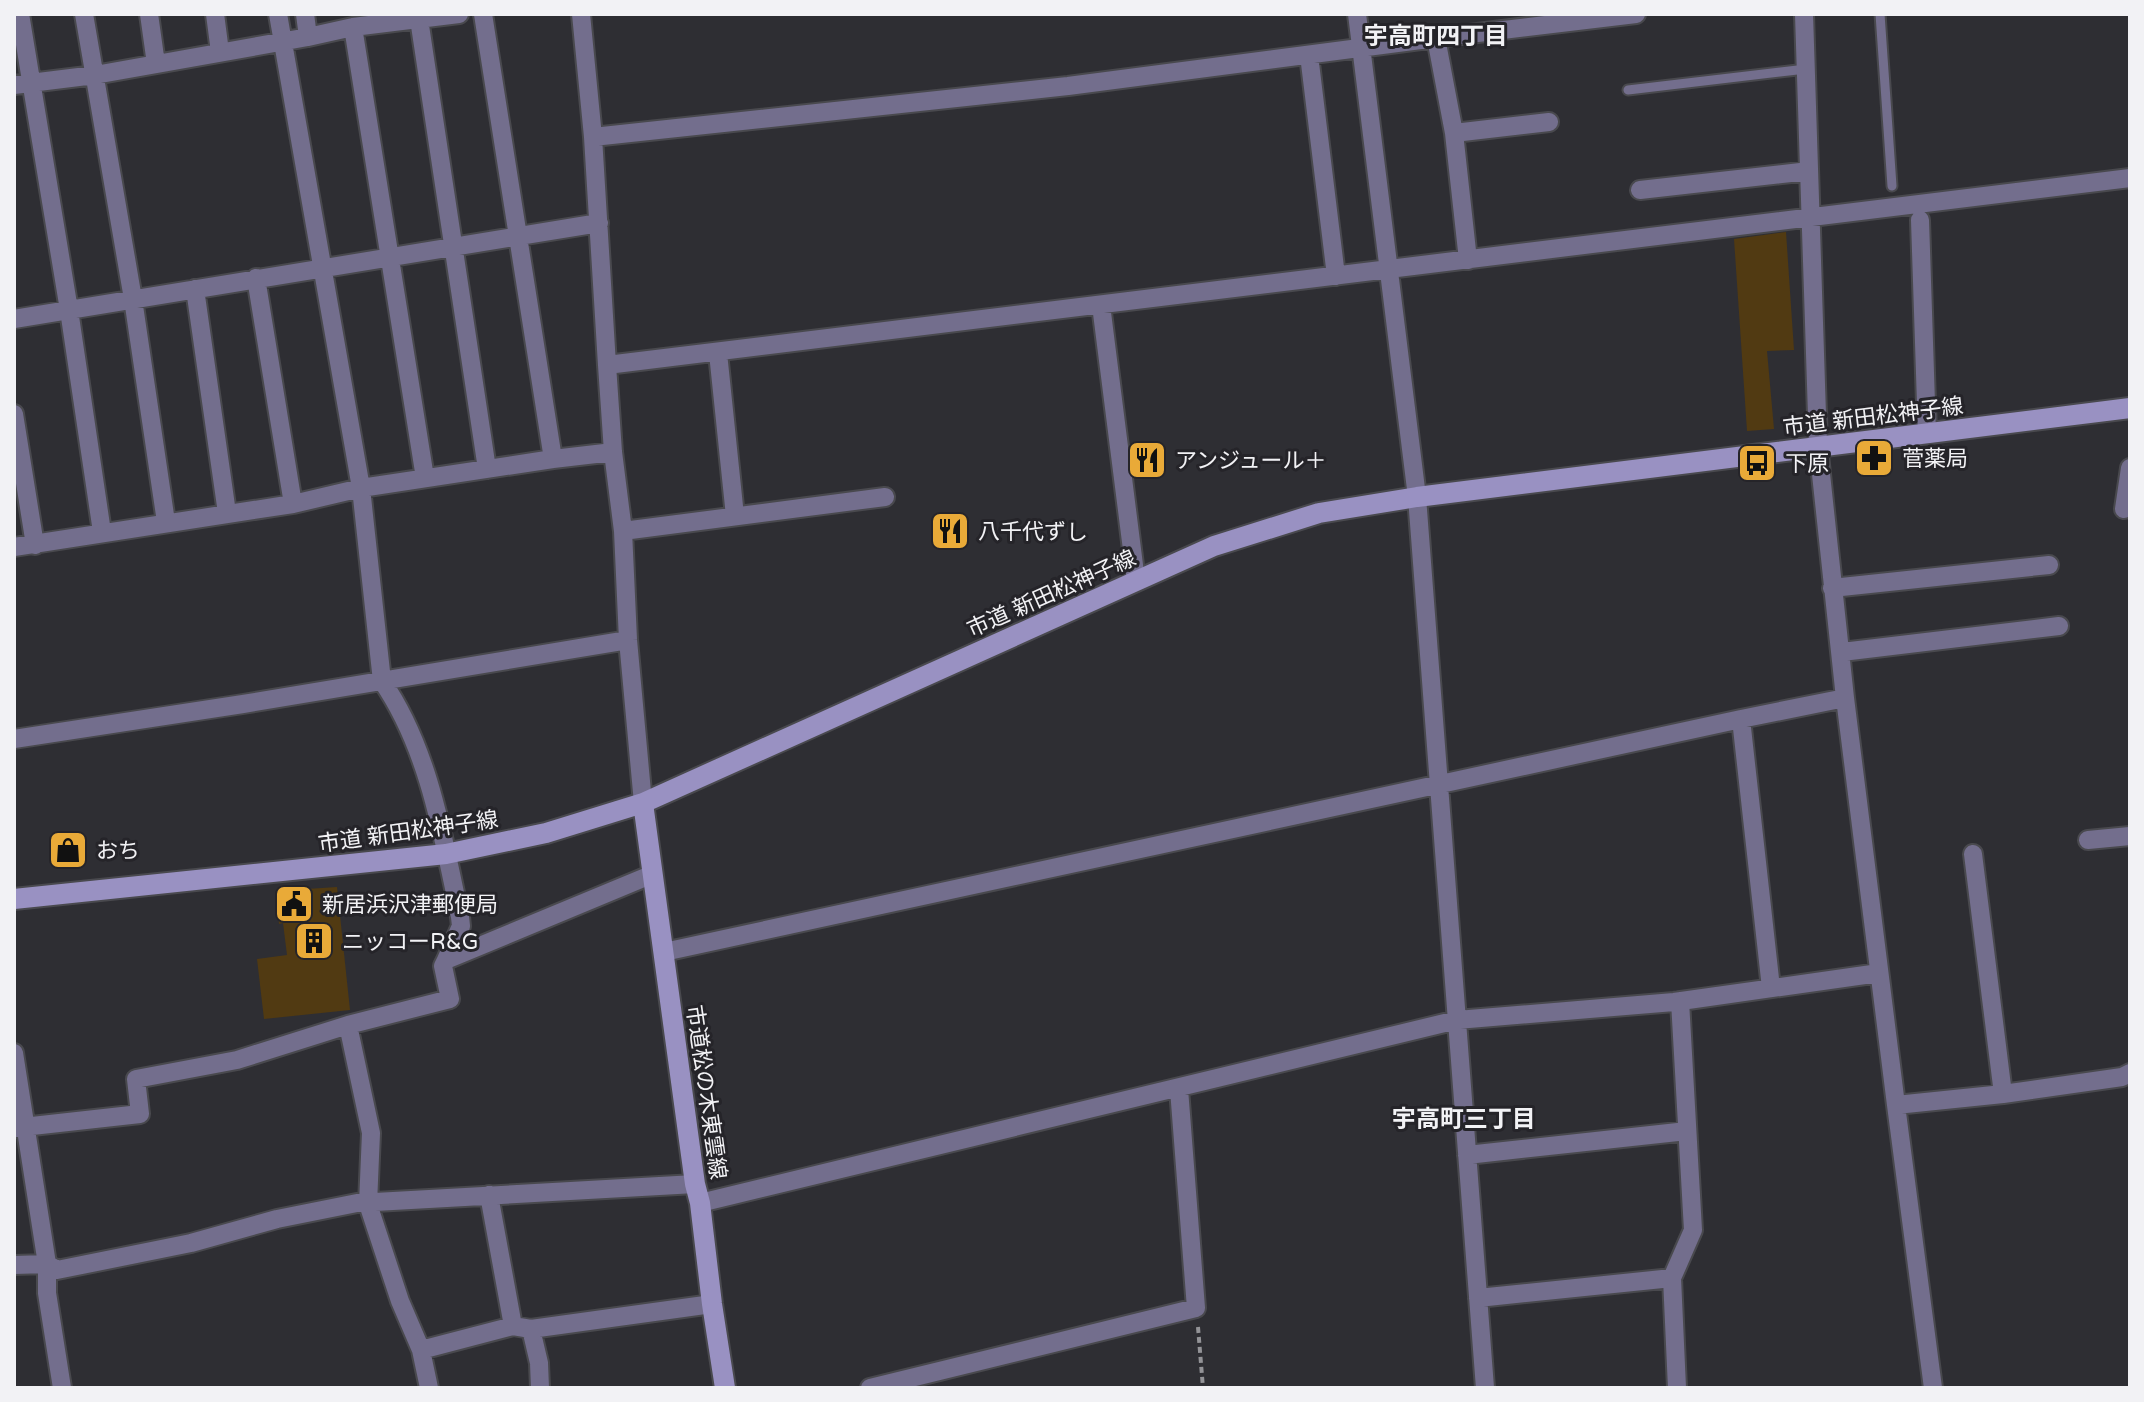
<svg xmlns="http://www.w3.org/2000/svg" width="2144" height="1402" font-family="'Varela Round','Noto Sans JP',sans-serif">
	<rect width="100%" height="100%" fill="#2e2e33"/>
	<path fill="#513a12" d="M 1786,232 L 1794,350 L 1767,351 L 1774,429 L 1747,431 L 1734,239 Z
		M 337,887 L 350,1010 L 264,1019 L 257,959 L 287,955 L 283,923 L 279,924 L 276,891 Z"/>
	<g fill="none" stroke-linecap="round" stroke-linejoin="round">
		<defs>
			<path id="lane" d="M 1880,14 L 1892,186
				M 1628,90 L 1806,69"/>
			<path id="street" d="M 20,14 L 69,310 L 102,532
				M 84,14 L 133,299 L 166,522
				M 149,14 L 156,64
				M 215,14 L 220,52
				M 278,14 L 361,488 L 382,681 C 429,749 443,837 460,917 L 461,926 L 446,960
				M 305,14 L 308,37
				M 483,14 L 553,459
				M 581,14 L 593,137 L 607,365 L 613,452 L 623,531 L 628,640 L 643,803
				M 1357,14 L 1417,497 L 1485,1388
				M 1804,14 L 1818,446 L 1845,698 L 1896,1105 L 1933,1388
				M 419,19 L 487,469
				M 353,27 L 425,478
				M 1436,38 L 1454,133 L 1468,260
				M 1309,55 L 1336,276
				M 14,85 L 95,75 L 308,37 L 353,27 L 459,14
				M 1454,133 L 1549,122
				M 593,137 L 1068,86 L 1436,38 L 1636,14
				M 1640,190 L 1809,171
				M 1920,220 L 1927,434
				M 256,278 L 293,504
				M 195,289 L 227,513
				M 1101,305 L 1136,581
				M 14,319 L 599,223
				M 718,353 L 735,516
				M 607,365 L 2130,178
				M 14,414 L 35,545
				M 2124,509 L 2130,468
				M 623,531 L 885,497
				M 14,547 L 293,504 L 361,488 L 553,459 L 613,452
				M 1832,588 L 2049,565
				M 1842,652 L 2059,626
				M 14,739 L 243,704 L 628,640
				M 2088,840 L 2130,836
				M 1973,854 L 2003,1094 L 2122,1077 L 2130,1073
				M 664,952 L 1741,719
				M 1771,988 L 1741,719 L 1845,698
				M 348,1025 L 371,1133 L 368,1204 L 400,1301 L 421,1350 L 513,1326
				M 14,1053 L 47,1264 L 47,1293 L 62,1388
				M 1896,1105 L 2003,1094
				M 14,1128 L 140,1114 L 136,1079 L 237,1060 L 348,1025 L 450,999 L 443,966 L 446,960 L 653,874
				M 1467,1155 L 1687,1131
				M 489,1195 L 513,1326 L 531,1329 L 539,1363 L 540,1388
				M 700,1203 L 1457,1020 L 1674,1002 L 1879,973
				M 14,1265 L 47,1264 L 57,1270 L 191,1243 L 277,1219 L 357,1203 L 695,1184
				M 1478,1298 L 1672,1278
				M 531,1329 L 712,1304
				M 421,1350 L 429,1388
				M 870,1388 L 1196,1308 L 1179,1089
				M 1677,1388 L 1672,1278 L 1693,1230 L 1680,1001"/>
			<path id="secondary" d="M 643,803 L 695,1184 L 700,1203 L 712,1304 L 725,1388
				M 14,899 L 446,854 L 546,833 L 643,803 L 1214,546 L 1319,513 L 1417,497 L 2130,408"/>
		</defs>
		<use href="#lane" stroke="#49494e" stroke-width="13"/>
		<use href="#street" stroke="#49494e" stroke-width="22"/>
		<use href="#secondary" stroke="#49494e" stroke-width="24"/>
		<path stroke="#939397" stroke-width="4" stroke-dasharray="6 4" stroke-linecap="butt" d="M 1198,1327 L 1203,1388"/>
		<use href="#lane" stroke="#736e8d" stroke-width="9"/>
		<use href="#street" stroke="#736e8d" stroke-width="18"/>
		<use href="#secondary" stroke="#9991c2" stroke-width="20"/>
	</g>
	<defs>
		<symbol id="pharmacy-square" viewBox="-11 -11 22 22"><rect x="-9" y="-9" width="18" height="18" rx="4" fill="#e9aa38" stroke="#252429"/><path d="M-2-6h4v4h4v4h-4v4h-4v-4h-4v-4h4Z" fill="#111"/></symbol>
		<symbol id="restaurant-square" viewBox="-11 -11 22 22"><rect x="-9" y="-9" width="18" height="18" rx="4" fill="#e9aa38" stroke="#252429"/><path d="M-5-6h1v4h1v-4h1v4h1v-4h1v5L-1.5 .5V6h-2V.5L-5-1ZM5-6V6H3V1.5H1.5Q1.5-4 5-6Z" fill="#111"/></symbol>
		<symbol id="bus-square" viewBox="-11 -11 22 22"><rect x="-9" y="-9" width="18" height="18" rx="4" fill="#e9aa38" stroke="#252429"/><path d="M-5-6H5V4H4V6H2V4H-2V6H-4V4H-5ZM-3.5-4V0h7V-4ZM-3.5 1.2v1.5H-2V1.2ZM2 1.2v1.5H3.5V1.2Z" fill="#111"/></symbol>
		<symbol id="shop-square" viewBox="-11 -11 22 22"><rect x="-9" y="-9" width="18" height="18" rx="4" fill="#e9aa38" stroke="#252429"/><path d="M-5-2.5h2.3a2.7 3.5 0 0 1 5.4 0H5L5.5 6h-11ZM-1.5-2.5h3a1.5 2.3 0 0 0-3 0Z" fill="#111"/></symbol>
		<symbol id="civic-square" viewBox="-11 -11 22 22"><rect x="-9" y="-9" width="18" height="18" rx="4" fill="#e9aa38" stroke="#252429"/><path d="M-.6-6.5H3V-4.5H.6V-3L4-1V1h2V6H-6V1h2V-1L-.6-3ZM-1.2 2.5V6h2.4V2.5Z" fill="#111"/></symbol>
		<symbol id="building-square" viewBox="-11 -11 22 22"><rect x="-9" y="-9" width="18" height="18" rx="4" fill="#e9aa38" stroke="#252429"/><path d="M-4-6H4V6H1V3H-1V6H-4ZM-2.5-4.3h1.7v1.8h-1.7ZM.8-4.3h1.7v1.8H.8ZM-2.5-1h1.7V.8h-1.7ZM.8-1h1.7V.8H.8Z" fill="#111"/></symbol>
	</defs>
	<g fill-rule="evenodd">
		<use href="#pharmacy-square" x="1852" y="436" width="44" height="44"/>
		<use href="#restaurant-square" x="1125" y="438" width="44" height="44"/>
		<use href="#bus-square" x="1735" y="441" width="44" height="44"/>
		<use href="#restaurant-square" x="928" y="509" width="44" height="44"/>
		<use href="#shop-square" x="46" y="828" width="44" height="44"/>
		<use href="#civic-square" x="272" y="882" width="44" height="44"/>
		<use href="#building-square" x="292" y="919" width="44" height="44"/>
	</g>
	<g text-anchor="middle" stroke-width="6" stroke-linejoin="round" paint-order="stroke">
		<g font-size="22" fill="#f2f2f5" stroke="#252429">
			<text transform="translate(1873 416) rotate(-7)" y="8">市道 新田松神子線</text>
			<text transform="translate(1051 593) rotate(-24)" y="8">市道 新田松神子線</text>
			<text transform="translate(408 831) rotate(-8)" y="8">市道 新田松神子線</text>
			<text transform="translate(707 1092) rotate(82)" y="8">市道松の木東雲線</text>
		</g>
		<g font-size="22" fill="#f2f2f5" stroke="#252429" text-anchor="start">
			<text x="1902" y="466">菅薬局</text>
			<text x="1175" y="468">アンジュール＋</text>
			<text x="1785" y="471">下原</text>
			<text x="978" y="539">八千代ずし</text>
			<text x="96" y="858">おち</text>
			<text x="322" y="912">新居浜沢津郵便局</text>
			<text x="342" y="949">ニッコーR&amp;G</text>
		</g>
		<g font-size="24" font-weight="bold" fill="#f2f2f5" stroke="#252429">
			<text x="1436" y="44">宇高町四丁目</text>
			<text x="1464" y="1127">宇高町三丁目</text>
		</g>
	</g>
	<rect width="2144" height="1402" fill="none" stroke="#f2f2f5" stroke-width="32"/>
</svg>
